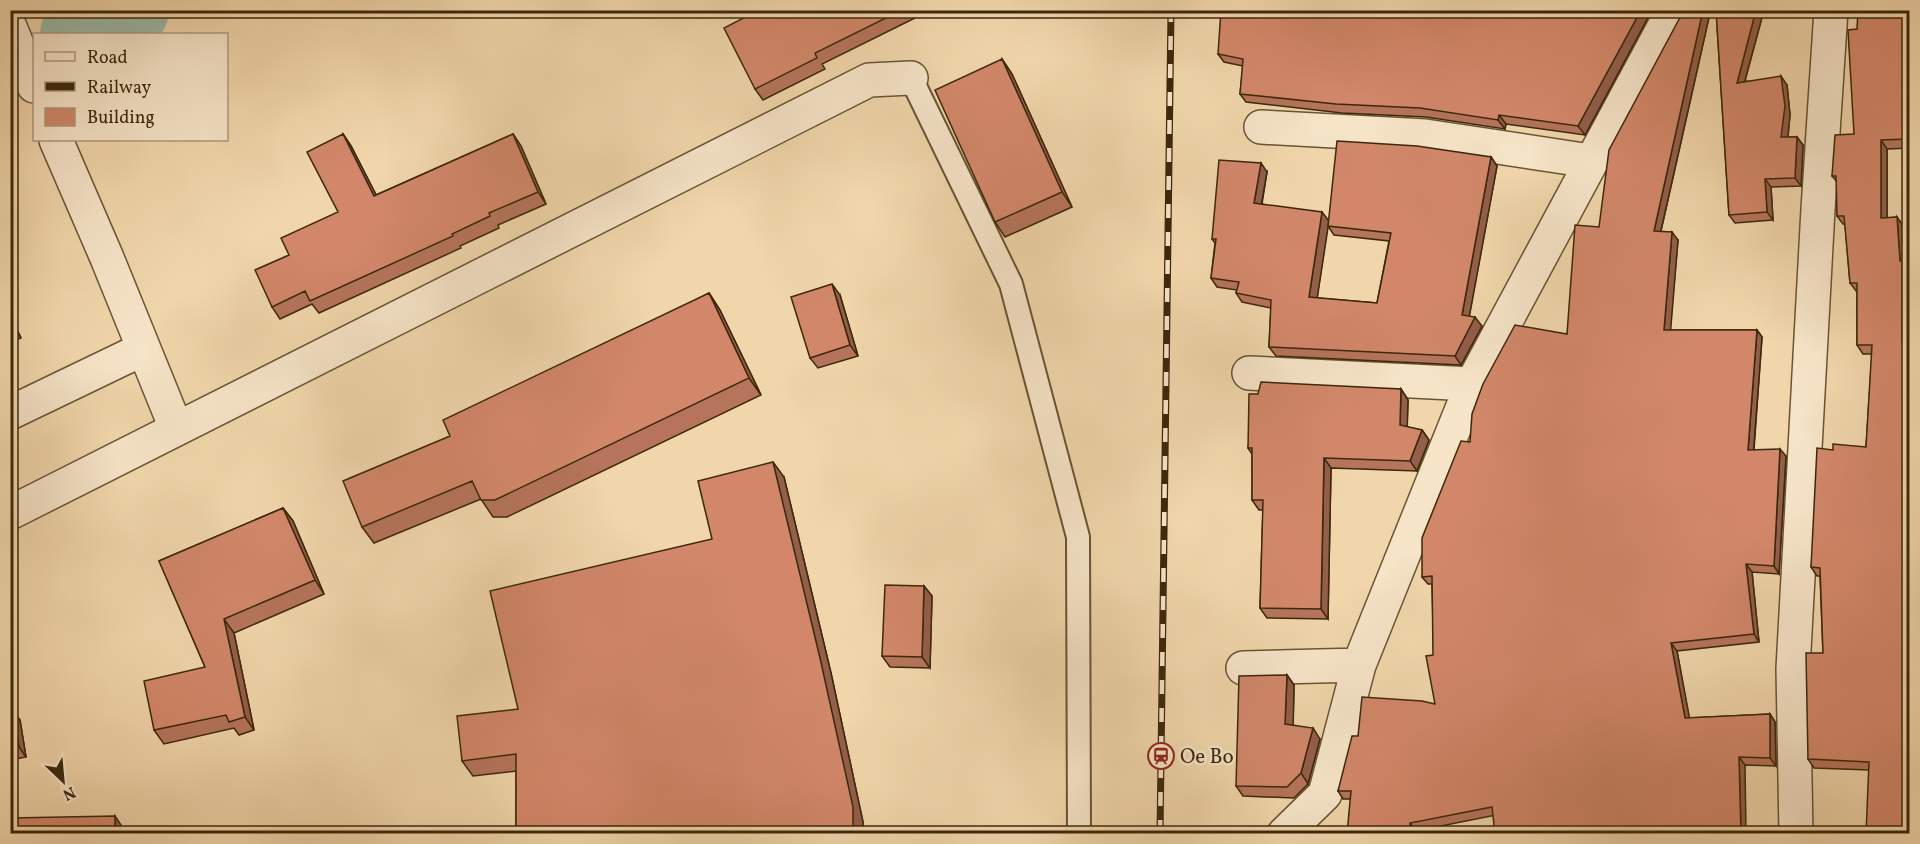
<svg xmlns="http://www.w3.org/2000/svg" width="1920" height="844" font-family="Vollkorn,serif">
	<rect width="100%" height="100%" fill="#f1d6ab"/>
	<filter id="stains"><feTurbulence type="fractalNoise" baseFrequency=".00333" numOctaves="4"/><feColorMatrix values="0 0 0 0 .2 0 0 0 0 .09 0 0 0 0 .02 0 0 0 .5 -.17"/></filter>
	<radialGradient id="worn" r=".72"><stop offset=".6" stop-color="#630" stop-opacity="0"/><stop offset="1" stop-color="#630" stop-opacity=".3"/></radialGradient>
	<g fill="none" stroke-linecap="round" stroke-linejoin="round">
		<path stroke="#9bb9a9" stroke-width="80" d="M 80,34 L 129,10"/>
		<defs>
			<path id="service" d="M 911,78 L 1011,284 L 1078,537 L 1079,834"/>
			<path id="minor" d="M 10,27 L 34,86
				M 1261,127 L 1425,136 L 1590,161
				M 56,140 L 107,258 L 176,428
				M 1249,373 L 1472,384
				M 10,413 L 143,349
				M 10,513 L 869,80 L 911,78
				M 1243,668 L 1359,665
				M 1284,834 L 1325,794 L 1359,665 L 1472,384 L 1673,10
				M 1796,834 L 1793,669 L 1818,209 L 1831,10"/>
		</defs>
		<use href="#service" stroke="#695433" stroke-width="26"/>
		<use href="#minor" stroke="#695433" stroke-width="36"/>
		<use href="#service" stroke="#f6e4c8" stroke-width="22"/>
		<use href="#minor" stroke="#f6e4c8" stroke-width="33"/>
		<defs>
			<path id="rail" d="M 1160,834 L 1171,10"/>
		</defs>
		<use href="#rail" stroke="#3c280b" stroke-width="7"/>
		<use href="#rail" stroke="#f6e4c8" stroke-width="4.5" stroke-dasharray="14" stroke-linecap="butt"/>
	</g>
	<path fill="#b5745b" stroke="#3c280b" stroke-width="1.5" fill-rule="evenodd" d="M 759,10 L 931,10 L 822,64 L 825,69 L 763,100 L 755,89 Z
		M 1652,10 L 1585,135 L 1506,124 L 1505,129 L 1426,117 L 1342,113 L 1246,102 L 1240,94 L 1243,66 L 1224,62 L 1218,54 Z
		M 1716,10 L 1764,10 L 1745,81 L 1787,85 L 1790,115 L 1788,137 L 1797,137 L 1803,145 L 1801,186 L 1771,187 L 1773,220 L 1735,223 L 1729,215 Z
		M 1910,10 L 1910,148 L 1887,149 L 1887,218 L 1897,217 L 1903,226 L 1906,265 L 1908,269 L 1908,343 L 1869,770 L 1814,768 L 1808,759 L 1823,653 L 1820,576 L 1817,576 L 1811,567 L 1833,450 L 1866,447 L 1872,354 L 1863,354 L 1857,345 L 1857,292 L 1850,283 L 1845,224 L 1843,224 L 1837,216 L 1837,182 L 1832,176 L 1854,134 L 1857,29 Z
		M 1710,13 L 1661,231 L 1678,240 L 1670,330 L 1757,330 L 1762,337 L 1754,450 L 1786,456 L 1779,574 L 1752,572 L 1759,642 L 1677,651 L 1689,718 L 1770,714 L 1775,722 L 1776,766 L 1745,765 L 1416,831 L 1350,799 L 1343,799 L 1338,791 L 1358,736 L 1435,704 L 1432,584 L 1428,584 L 1422,577 L 1470,442 L 1567,334 L 1599,227 Z
		M 1002,59 L 1012,74 L 1072,207 L 1005,237 L 995,222 Z
		M 343,134 L 351,146 L 376,195 L 513,134 L 521,146 L 546,204 L 498,225 L 499,228 L 460,246 L 461,248 L 319,313 L 312,304 L 280,319 L 272,307 L 289,255 L 338,212 Z
		M 1491,157 L 1497,166 L 1469,316 L 1482,326 L 1461,365 L 1276,356 L 1269,347 L 1271,308 L 1242,302 L 1236,293 L 1237,290 L 1217,287 L 1211,278 L 1215,243 L 1212,239 L 1267,172 L 1262,204 L 1328,221 ZM 1328,224 L 1328,226 L 1334,235 L 1389,241 L 1377,303 L 1317,298 Z
		M 709,293 L 720,310 L 761,395 L 507,517 L 493,517 L 481,499 L 374,543 L 362,527 L 450,436 Z
		M 840,295 L 858,356 L 818,368 L 810,358 Z
		M 10,315 L 21,338 L 10,343 Z
		M 1401,389 L 1408,400 L 1407,427 L 1422,430 L 1429,440 L 1417,471 L 1331,468 L 1328,619 L 1267,618 L 1260,608 L 1263,510 L 1259,510 L 1252,500 L 1252,454 L 1248,448 L 1258,394 Z
		M 784,477 L 831,673 L 863,822 L 863,834 L 516,834 L 516,771 L 473,776 L 462,761 L 518,709 Z
		M 283,508 L 293,521 L 324,594 L 234,633 L 254,730 L 239,735 L 234,728 L 164,744 L 154,730 L 205,667 L 159,561 Z
		M 924,586 L 932,596 L 930,668 L 890,667 L 882,656 Z
		M 1287,675 L 1294,685 L 1293,725 L 1320,739 L 1308,784 L 1294,798 L 1243,796 L 1236,786 Z
		M 10,710 L 20,720 L 26,757 L 10,760 Z"/>
	<path fill="#935e4a" stroke="#3c280b" stroke-width="1.5" d="M 1641,10 L 1652,10 L 1585,135 L 1578,126 Z
		M 1703,10 L 1708,10 L 1710,13 L 1659,239 L 1654,231 Z
		M 1756,10 L 1764,10 L 1742,91 L 1737,83 Z
		M 1002,59 L 1012,74 L 1072,207 L 1062,192 Z
		M 1781,76 L 1787,85 L 1790,115 L 1787,146 L 1781,137 Z
		M 1499,115 L 1506,124 L 1505,129 L 1498,120 Z
		M 343,134 L 351,146 L 383,208 L 374,196 Z
		M 513,134 L 521,146 L 546,204 L 538,192 Z
		M 1797,137 L 1803,145 L 1801,186 L 1795,178 Z
		M 1881,140 L 1887,149 L 1887,227 L 1881,218 Z
		M 1491,157 L 1497,166 L 1468,324 L 1462,315 Z
		M 1261,163 L 1267,172 L 1260,212 L 1254,203 Z
		M 1765,179 L 1771,187 L 1773,220 L 1767,212 Z
		M 1322,212 L 1329,221 L 1316,306 L 1309,297 Z
		M 1897,217 L 1903,226 L 1906,265 L 1908,269 L 1908,351 L 1902,342 L 1900,261 Z
		M 1672,232 L 1678,240 L 1670,338 L 1664,330 Z
		M 832,284 L 840,295 L 858,356 L 850,345 Z
		M 709,293 L 720,310 L 761,395 L 749,378 Z
		M 10,315 L 21,338 L 13,328 L 10,322 Z
		M 1475,317 L 1482,326 L 1461,365 L 1455,356 Z
		M 1757,330 L 1762,337 L 1753,458 L 1748,450 Z
		M 1401,389 L 1408,400 L 1407,436 L 1400,425 Z
		M 1422,430 L 1429,440 L 1417,471 L 1410,461 Z
		M 1780,449 L 1786,456 L 1779,574 L 1774,566 Z
		M 1324,458 L 1331,468 L 1328,619 L 1321,609 Z
		M 773,462 L 784,477 L 831,673 L 863,822 L 863,834 L 853,834 Z
		M 283,508 L 293,521 L 324,594 L 315,580 Z
		M 1746,564 L 1752,572 L 1759,642 L 1754,634 Z
		M 924,586 L 932,596 L 930,668 L 922,657 Z
		M 224,619 L 234,633 L 254,730 L 245,717 Z
		M 1671,643 L 1677,651 L 1691,726 L 1685,718 Z
		M 1287,675 L 1294,685 L 1293,735 L 1285,724 Z
		M 12,709 L 20,720 L 26,757 L 19,747 Z
		M 1770,714 L 1775,722 L 1776,766 L 1770,758 Z
		M 1313,728 L 1320,739 L 1308,784 L 1301,773 Z
		M 1739,757 L 1745,765 L 1746,834 L 1741,834 Z
		M 115,816 L 125,831 L 125,834 L 115,834 Z
		M 1410,823 L 1416,831 L 1415,834 L 1410,834 Z"/>
	<path fill="#d2876a" stroke="#3c280b" stroke-width="1.5" d="M 759,10 L 902,10 L 815,53 L 817,58 L 755,89 L 724,28 Z
		M 1221,10 L 1641,10 L 1578,126 L 1499,115 L 1498,120 L 1420,108 L 1336,104 L 1240,94 L 1243,59 L 1218,54 Z
		M 1684,10 L 1703,10 L 1654,231 L 1672,232 L 1664,330 L 1757,330 L 1748,450 L 1780,449 L 1774,566 L 1746,564 L 1754,634 L 1671,643 L 1685,718 L 1770,714 L 1770,758 L 1739,757 L 1741,834 L 1495,834 L 1492,807 L 1410,823 L 1410,834 L 1347,834 L 1351,791 L 1338,791 L 1352,736 L 1358,736 L 1362,697 L 1422,701 L 1435,704 L 1426,656 L 1433,655 L 1432,576 L 1422,577 L 1422,538 L 1461,441 L 1470,442 L 1472,414 L 1483,384 L 1515,325 L 1567,334 L 1575,225 L 1599,227 L 1609,150 Z
		M 1716,10 L 1756,10 L 1737,83 L 1781,76 L 1785,106 L 1781,137 L 1797,137 L 1795,178 L 1765,179 L 1767,212 L 1729,215 Z
		M 1858,10 L 1910,10 L 1910,139 L 1881,140 L 1881,218 L 1897,217 L 1900,261 L 1902,261 L 1902,342 L 1910,343 L 1910,834 L 1866,834 L 1869,762 L 1808,759 L 1806,653 L 1823,653 L 1820,568 L 1811,567 L 1817,448 L 1833,450 L 1833,444 L 1866,447 L 1872,345 L 1857,345 L 1857,283 L 1850,283 L 1844,216 L 1837,216 L 1836,176 L 1832,176 L 1835,135 L 1854,134 L 1848,30 L 1857,29 Z
		M 1002,59 L 1062,192 L 995,222 L 935,90 Z
		M 343,134 L 374,196 L 513,134 L 538,192 L 489,213 L 490,216 L 452,234 L 453,236 L 310,301 L 305,291 L 272,307 L 255,270 L 289,255 L 281,238 L 338,212 L 307,152 Z
		M 1337,141 L 1417,146 L 1491,157 L 1462,315 L 1475,317 L 1455,356 L 1269,347 L 1271,300 L 1236,293 L 1239,282 L 1211,278 L 1216,239 L 1212,239 L 1219,160 L 1261,163 L 1254,203 L 1322,212 L 1309,297 L 1377,303 L 1391,233 L 1328,226 Z
		M 832,284 L 850,345 L 810,358 L 791,297 Z
		M 709,293 L 749,378 L 495,500 L 481,500 L 472,481 L 362,527 L 343,481 L 450,436 L 443,420 Z
		M 1261,382 L 1401,389 L 1400,425 L 1422,430 L 1410,461 L 1324,458 L 1321,609 L 1260,608 L 1263,500 L 1252,500 L 1252,448 L 1248,448 L 1249,394 L 1258,394 Z
		M 773,462 L 820,658 L 853,807 L 853,834 L 516,834 L 516,754 L 462,761 L 457,716 L 518,709 L 490,591 L 712,539 L 698,481 Z
		M 283,508 L 315,580 L 224,619 L 245,717 L 229,722 L 226,715 L 154,730 L 144,681 L 205,667 L 159,561 Z
		M 885,585 L 924,586 L 922,657 L 882,656 Z
		M 1287,675 L 1285,724 L 1313,728 L 1301,773 L 1287,787 L 1236,786 L 1239,676 Z
		M 12,709 L 19,747 L 10,748 L 10,710 Z
		M 115,816 L 115,834 L 10,834 L 10,818 Z"/>
	<defs>
		<symbol id="station-ring" viewBox="-11 -11 22 22"><circle r="9.5" fill="#f6e4c8" stroke="#8f2418" stroke-width="1.5"/><path d="M-3-6H3Q5-6 5-4V2Q5 4 3 4L4.5 6H3L1.5 4h-3L-3 6H-4.5L-3 4Q-5 4-5 2V-4Q-5-6-3-6ZM-3.5-4v3h7v-3ZM-3.5 1v1.5H-2V1ZM2 1v1.5H3.5V1Z" fill="#8f2418"/></symbol>
	</defs>
	<g fill-rule="evenodd">
		<use href="#station-ring" x="1146" y="741" width="30" height="30"/>
	</g>
	<g text-anchor="middle" stroke-width="5" stroke-linejoin="round" paint-order="stroke">
		<g font-size="21" fill="#3c280b" stroke="#f6e4c8" text-anchor="start">
			<text x="1180" y="763">Oe Bo</text>
		</g>
	</g>
	<rect width="1920" height="844" fill="none" stroke="#f1d6ab" stroke-width="36"/>
	<rect x="12" y="12" width="1896" height="820" fill="none" stroke="#3c280b" stroke-width="3"/>
	<rect x="18" y="18" width="1884" height="808" fill="none" stroke="#3c280b" stroke-width="1.5"/>
	<rect x="33" y="33" width="195" height="108" fill="#f6e4c8" stroke="#ac997c" stroke-width="1.5"/>
	<rect x="45" y="52" width="30" height="9" fill="#f6e4c8" stroke="#ac997c" stroke-width="1.5"/>
	<text x="87" y="63" font-size="18" fill="#3c280b">Road</text>
	<rect x="45" y="82" width="30" height="9" fill="#3c280b" stroke="#ac997c" stroke-width="1.5"/>
	<text x="87" y="93" font-size="18" fill="#3c280b">Railway</text>
	<rect x="45" y="108" width="30" height="18" fill="#d2876a" stroke="#ac997c" stroke-width="1.5"/>
	<text x="87" y="123" font-size="18" fill="#3c280b">Building</text>
	<g transform="translate(63 781) rotate(154)" stroke="#f6e4c8" stroke-width="4.5" paint-order="stroke">
	<path d="M0-4.5L10 22L0 15L-10 22Z" fill="#3c280b"/>
	<text y="-9" font-size="16" font-weight="bold" text-anchor="middle" fill="#3c280b">N</text>
	</g>
	<rect width="100%" height="100%" filter="url(#stains)"/>
	<rect width="100%" height="100%" fill="url(#worn)"/>
</svg>
